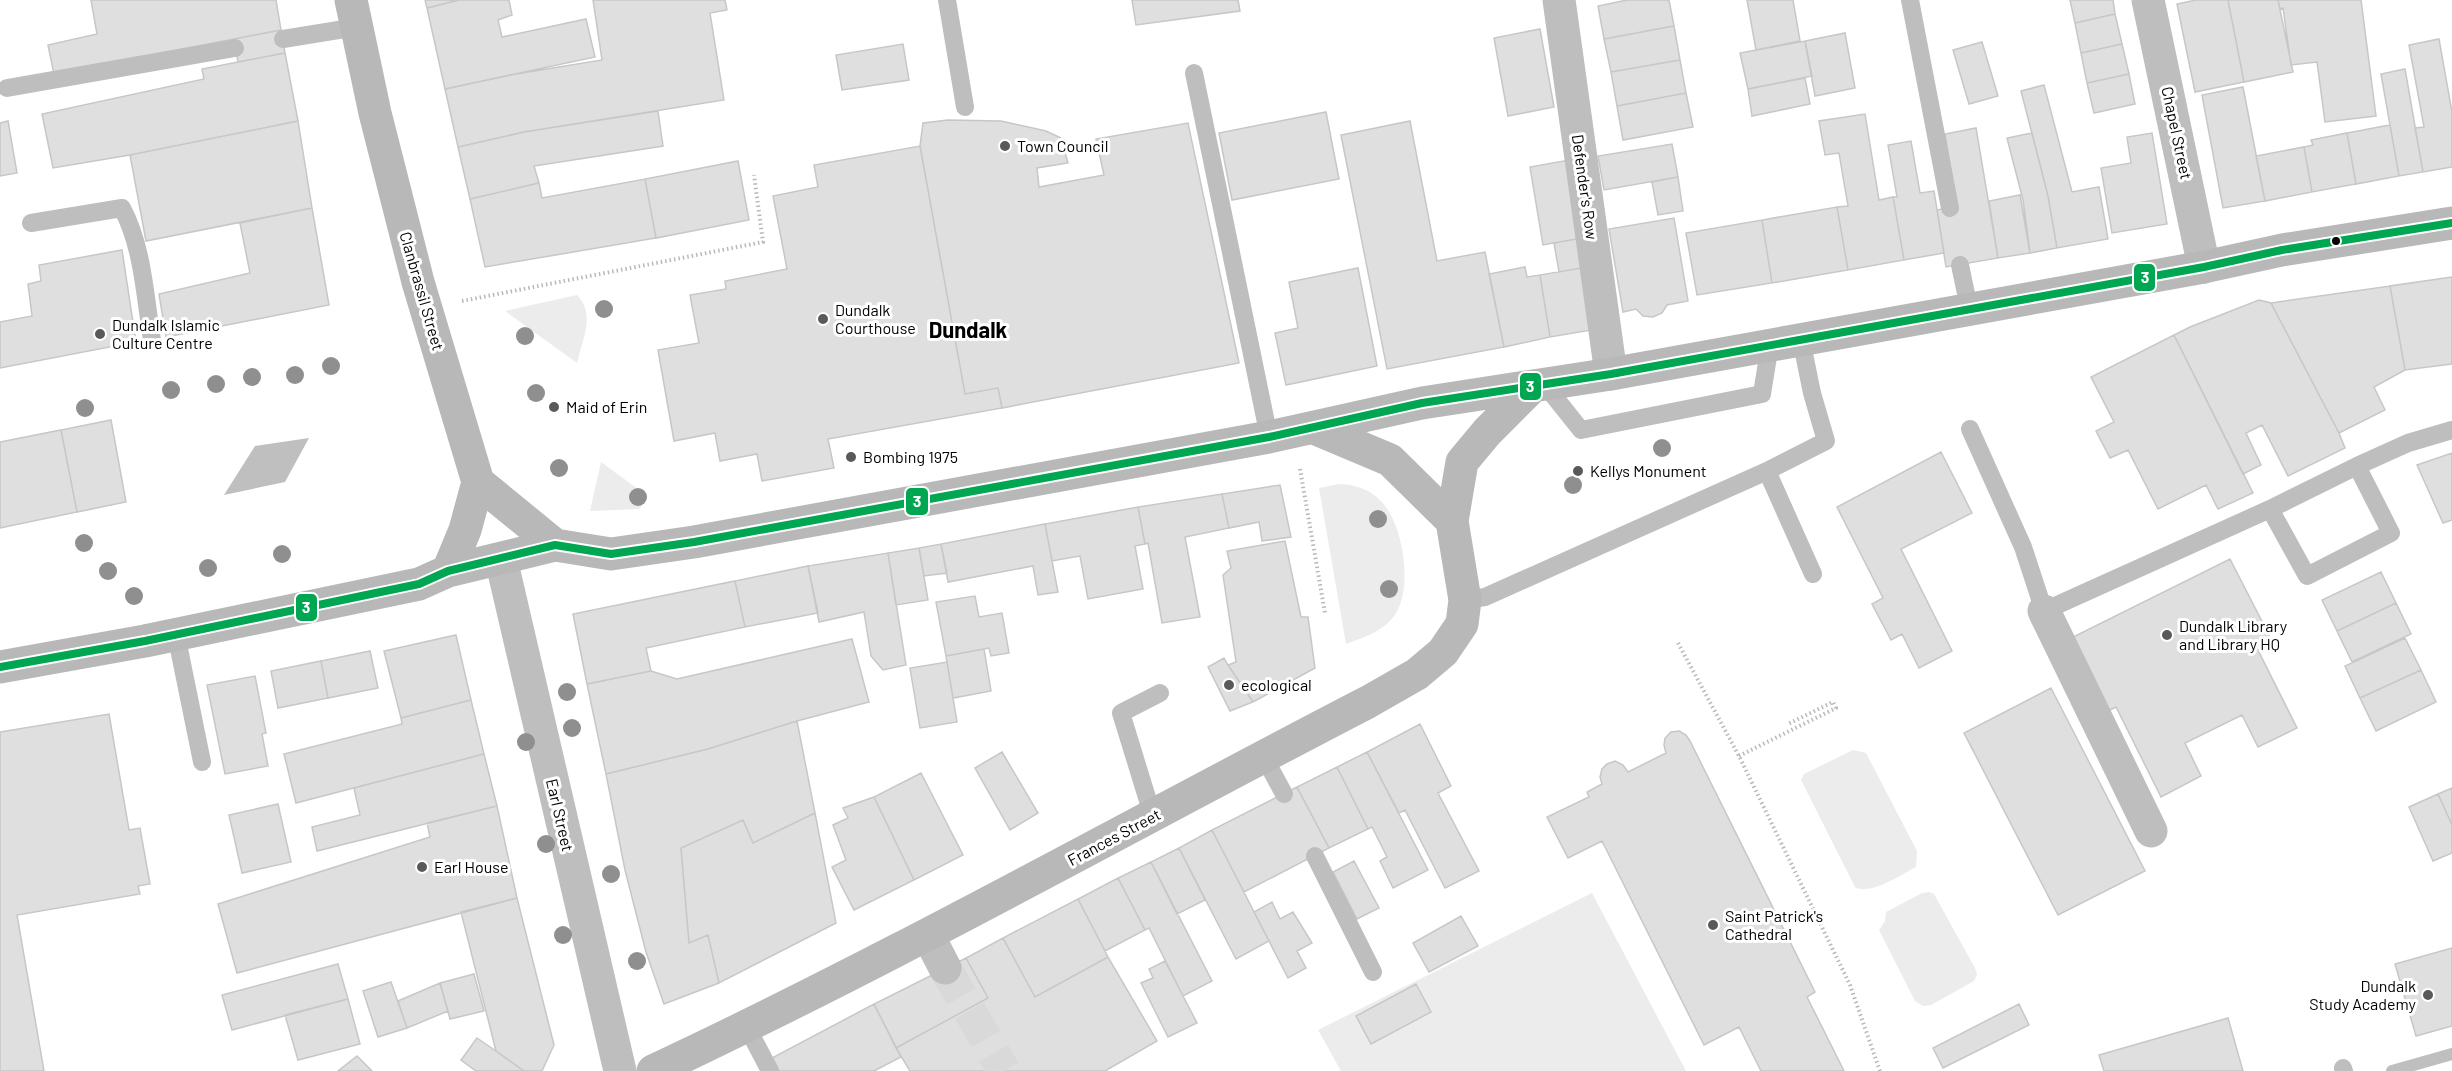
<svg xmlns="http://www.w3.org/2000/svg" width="2452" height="1071" font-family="Barlow,sans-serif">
	<rect width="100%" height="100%" fill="#fff"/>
	<path fill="#ececec" d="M 577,295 C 596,314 582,341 577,363 L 505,311 Z
		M 601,462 L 646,495 L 640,509 L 590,511 Z
		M 1339,484 C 1353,484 1369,489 1380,500 C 1403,522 1413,586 1396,613 C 1385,631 1365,637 1346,644 L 1319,488 Z
		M 1853,750 L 1866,753 L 1917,851 L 1916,867 C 1901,875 1869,896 1855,887 L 1801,780 L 1804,774 Z
		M 1929,892 L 1934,894 L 1975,968 L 1977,975 L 1974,981 L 1931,1005 L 1923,1006 L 1915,1001 L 1879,930 L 1885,921 L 1886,912 L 1922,893 Z
		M 1592,893 L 1686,1071 L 1341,1071 L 1318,1030 Z"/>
	<path fill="#bfbfbf" d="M 309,438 L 285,482 L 224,495 L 255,446 Z"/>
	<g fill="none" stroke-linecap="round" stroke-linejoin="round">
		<path stroke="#bfbfbf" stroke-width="12" d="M 2392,1071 L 2452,1054"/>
	</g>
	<path fill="#dfdfdf" stroke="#c7c7c7" stroke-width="1.5" d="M 91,0 L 276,0 L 281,30 L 54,74 L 48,45 L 97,34 Z
		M 425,0 L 459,0 L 427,8 Z
		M 459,0 L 509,0 L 512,15 L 498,20 L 502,37 L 586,19 L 595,57 L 445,89 L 427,8 Z
		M 593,0 L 725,0 L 727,10 L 710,13 L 724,100 L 524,132 L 458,147 L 445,89 L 510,75 L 602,60 Z
		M 1132,0 L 1238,0 L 1240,11 L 1136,25 Z
		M 1627,0 L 1669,0 L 1674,26 L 1604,39 L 1598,6 Z
		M 1747,0 L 1793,0 L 1800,41 L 1756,50 Z
		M 2070,0 L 2113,0 L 2115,14 L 2075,23 Z
		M 2196,0 L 2228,0 L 2244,82 L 2195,92 L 2177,4 Z
		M 2228,0 L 2278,0 L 2293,72 L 2244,82 Z
		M 2278,0 L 2361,0 L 2376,116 L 2325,122 L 2317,62 L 2291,65 L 2283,8 L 2280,9 Z
		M 2115,14 L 2122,44 L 2081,53 L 2075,23 Z
		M 1674,26 L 1680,60 L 1611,72 L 1604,39 Z
		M 1540,29 L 1554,107 L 1508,116 L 1494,38 Z
		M 281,30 L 285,53 L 238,62 L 234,39 Z
		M 1845,33 L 1855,88 L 1815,96 L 1805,41 Z
		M 2439,39 L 2452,112 L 2452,167 L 2423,172 L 2415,128 L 2424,127 L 2409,45 Z
		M 1805,41 L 1812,76 L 1748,89 L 1740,53 Z
		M 1982,42 L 1998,96 L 1969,104 L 1953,50 Z
		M 903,44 L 909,80 L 842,90 L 836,55 Z
		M 2122,44 L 2129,74 L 2087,83 L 2081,53 Z
		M 285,53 L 298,121 L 130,155 L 53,168 L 42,114 L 204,79 L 202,69 Z
		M 1680,60 L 1686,93 L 1617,106 L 1611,72 Z
		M 2405,69 L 2423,172 L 2399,176 L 2381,74 Z
		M 2129,74 L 2135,104 L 2094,113 L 2087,83 Z
		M 1805,78 L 1810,104 L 1752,116 L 1748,89 Z
		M 2044,85 L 2072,192 L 2099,187 L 2108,239 L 2057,248 L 2048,196 L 2021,91 Z
		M 2243,87 L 2265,201 L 2223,208 L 2202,95 Z
		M 1686,93 L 1693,127 L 1623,140 L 1617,106 Z
		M 658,111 L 663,146 L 534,166 L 539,183 L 470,199 L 458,147 L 524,132 Z
		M 1326,112 L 1339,179 L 1232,200 L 1219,133 Z
		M 1865,114 L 1879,200 L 1893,197 L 1904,260 L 1848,270 L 1837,207 L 1848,206 L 1839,153 L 1825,155 L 1819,121 Z
		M 948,120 L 1001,121 L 1046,131 L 1061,138 L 1068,163 L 1037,168 L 1039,187 L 1104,175 L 1096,139 L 1188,123 L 1239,363 L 1002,408 L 998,388 L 965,394 L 920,146 L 923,123 Z
		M 8,121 L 17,173 L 0,176 L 0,123 Z
		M 298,121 L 312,208 L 146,241 L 130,155 Z
		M 1410,121 L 1437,261 L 1485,252 L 1504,347 L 1387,369 L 1341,135 Z
		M 2390,125 L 2399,176 L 2356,184 L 2347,133 Z
		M 1976,128 L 1998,258 L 1946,267 L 1937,210 L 1957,206 L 1945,134 Z
		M 2032,133 L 2048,196 L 2057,248 L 2030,253 L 2023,200 L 2007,138 Z
		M 2152,133 L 2167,224 L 2112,233 L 2101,168 L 2131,163 L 2127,137 Z
		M 2347,133 L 2356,184 L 2312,192 L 2304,147 L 2313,145 L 2311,140 Z
		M 1911,141 L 1920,193 L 1934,191 L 1944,253 L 1904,260 L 1893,197 L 1897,197 L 1888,145 Z
		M 1672,144 L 1678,177 L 1604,190 L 1598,156 Z
		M 920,146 L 965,394 L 998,388 L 1002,408 L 828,439 L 834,468 L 762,481 L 757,454 L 720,461 L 715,433 L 674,441 L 658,350 L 699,343 L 690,295 L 726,289 L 725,281 L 787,269 L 773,196 L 818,187 L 814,165 Z
		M 2304,147 L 2312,192 L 2265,201 L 2256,156 Z
		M 1569,160 L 1582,238 L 1543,245 L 1530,167 Z
		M 738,161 L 749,220 L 656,238 L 645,179 Z
		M 1678,177 L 1683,211 L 1658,215 L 1652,182 Z
		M 645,179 L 656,238 L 485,267 L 470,199 L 539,183 L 542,198 Z
		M 2020,195 L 2030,253 L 1998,258 L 1989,201 Z
		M 1837,207 L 1848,270 L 1772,283 L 1762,220 Z
		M 312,208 L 329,305 L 166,337 L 159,294 L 250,273 L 240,223 Z
		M 1674,218 L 1688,301 L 1667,305 L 1662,313 L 1653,317 L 1643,316 L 1636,309 L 1623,312 L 1609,229 Z
		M 1762,220 L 1772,283 L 1697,295 L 1686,233 Z
		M 1582,238 L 1587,267 L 1559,272 L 1554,243 Z
		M 122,250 L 136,342 L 0,368 L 0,322 L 32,316 L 28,284 L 41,281 L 39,265 Z
		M 1525,267 L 1527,277 L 1540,275 L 1550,337 L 1504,347 L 1489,274 Z
		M 1587,267 L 1598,329 L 1550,337 L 1540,275 Z
		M 1358,268 L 1377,366 L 1286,385 L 1275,333 L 1298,328 L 1289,282 Z
		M 2452,277 L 2452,364 L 2405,370 L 2390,286 Z
		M 2390,286 L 2405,370 L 2374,387 L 2385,410 L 2339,433 L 2271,303 Z
		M 2259,300 L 2271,303 L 2339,433 L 2345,448 L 2288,476 L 2262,425 L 2246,433 L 2261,465 L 2243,474 L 2174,335 L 2190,327 Z
		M 2174,335 L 2253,493 L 2218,509 L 2206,485 L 2158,509 L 2128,450 L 2110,458 L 2096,431 L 2114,422 L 2091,377 Z
		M 111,420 L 126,502 L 77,512 L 61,430 Z
		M 61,430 L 77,512 L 0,528 L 0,442 Z
		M 1941,452 L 1972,513 L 1901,549 L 1952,651 L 1919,668 L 1902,634 L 1891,640 L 1872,604 L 1883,598 L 1837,507 Z
		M 2452,453 L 2452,520 L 2443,523 L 2417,465 Z
		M 1280,485 L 1291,537 L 1262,541 L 1259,522 L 1229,528 L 1222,494 Z
		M 1222,494 L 1229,528 L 1185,537 L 1200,617 L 1162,623 L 1148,543 L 1145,544 L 1138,507 Z
		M 1138,507 L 1145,544 L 1135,546 L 1143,589 L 1088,599 L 1080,556 L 1052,561 L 1045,524 Z
		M 1045,524 L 1058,592 L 1038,595 L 1033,566 L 948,582 L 941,544 Z
		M 1285,541 L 1301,617 L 1308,617 L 1315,668 L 1253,702 L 1228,665 L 1236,662 L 1223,575 L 1231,568 L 1227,551 Z
		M 941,544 L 947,573 L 924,576 L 919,548 Z
		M 919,548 L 928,600 L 896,605 L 888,553 Z
		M 888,553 L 906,665 L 883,670 L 871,656 L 864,612 L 819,622 L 808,566 Z
		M 2230,559 L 2271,639 L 2256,646 L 2297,728 L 2258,747 L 2242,715 L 2185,743 L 2201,776 L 2161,797 L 2116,707 L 2098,716 L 2061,643 Z
		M 808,566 L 818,613 L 745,627 L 735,581 Z
		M 2381,572 L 2396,603 L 2337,631 L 2322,600 Z
		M 735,581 L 745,627 L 646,648 L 651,671 L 587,684 L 573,614 Z
		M 975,596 L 979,617 L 1002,613 L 1009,653 L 991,656 L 989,648 L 946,656 L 936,602 Z
		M 2396,603 L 2411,634 L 2352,662 L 2337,631 Z
		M 456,635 L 471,700 L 401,718 L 384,651 Z
		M 2405,638 L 2421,670 L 2360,698 L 2345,666 Z
		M 852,639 L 869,702 L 797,721 L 708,749 L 606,774 L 587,684 L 651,671 L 677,679 Z
		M 984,649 L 991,691 L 953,698 L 946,656 Z
		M 370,651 L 378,688 L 328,698 L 321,661 Z
		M 1224,658 L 1228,665 L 1253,702 L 1230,711 L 1208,667 Z
		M 321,661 L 328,698 L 278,708 L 271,671 Z
		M 947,662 L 957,722 L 920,728 L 910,668 Z
		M 2421,670 L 2436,702 L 2376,731 L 2360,698 Z
		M 255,676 L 266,733 L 262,734 L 268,766 L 225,774 L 207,685 Z
		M 2051,688 L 2145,871 L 2058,915 L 1964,733 Z
		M 471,700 L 484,754 L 296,803 L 284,754 L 402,724 L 401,718 Z
		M 109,714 L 129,830 L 140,828 L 150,884 L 138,886 L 140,894 L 17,915 L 44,1071 L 0,1071 L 0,732 Z
		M 797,721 L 815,813 L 753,843 L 743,820 L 681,848 L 689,943 L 708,935 L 719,983 L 664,1004 L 646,952 L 625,870 L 606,774 L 708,749 Z
		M 1420,724 L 1451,786 L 1438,793 L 1479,871 L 1445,888 L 1405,810 L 1399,813 L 1367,752 Z
		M 1679,731 L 1686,735 L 1690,741 L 1815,992 L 1807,997 L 1844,1071 L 1761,1071 L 1739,1027 L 1704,1045 L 1602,841 L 1568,858 L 1547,817 L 1589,797 L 1587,792 L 1602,784 L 1600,777 L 1602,769 L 1607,764 L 1615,761 L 1623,765 L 1628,772 L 1666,753 L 1664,745 L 1665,738 L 1671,732 Z
		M 1002,752 L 1038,813 L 1010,830 L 975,768 Z
		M 1367,752 L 1428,870 L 1393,888 L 1380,861 L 1387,857 L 1372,827 L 1368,829 L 1337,767 Z
		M 484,754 L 497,806 L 317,851 L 312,827 L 360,815 L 354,788 Z
		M 1337,767 L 1368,829 L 1329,848 L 1297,787 Z
		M 921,773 L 963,855 L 914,880 L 874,797 Z
		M 1297,787 L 1329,848 L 1244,892 L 1212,830 Z
		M 2452,788 L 2452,825 L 2438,794 Z
		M 2438,794 L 2452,825 L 2452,853 L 2433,861 L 2409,807 Z
		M 874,797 L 914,880 L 854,910 L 832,867 L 846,860 L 833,825 L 848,818 L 843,808 Z
		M 278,804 L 291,862 L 242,873 L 229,815 Z
		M 497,806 L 517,898 L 237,973 L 218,904 L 430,837 L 427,823 Z
		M 815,813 L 836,923 L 719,983 L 708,935 L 689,943 L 681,848 L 743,820 L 753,843 Z
		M 1212,830 L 1269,941 L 1236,959 L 1179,848 Z
		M 1179,848 L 1205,900 L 1177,914 L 1151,862 Z
		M 1354,861 L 1379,908 L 1357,919 L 1333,872 Z
		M 1151,862 L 1212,981 L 1183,996 L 1149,928 L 1145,930 L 1118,878 Z
		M 1118,878 L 1145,930 L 1105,951 L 1078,899 Z
		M 517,898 L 554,1045 L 542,1071 L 524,1071 L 496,1051 L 461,912 Z
		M 1078,899 L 1108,957 L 1035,997 L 1003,938 Z
		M 1272,902 L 1280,919 L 1293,912 L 1312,943 L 1297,951 L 1306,968 L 1288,978 L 1254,912 Z
		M 1461,916 L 1478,946 L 1429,972 L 1413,943 Z
		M 1003,938 L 1035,997 L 1108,957 L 1157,1041 L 1105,1071 L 910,1071 L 896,1048 L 988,998 L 966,958 Z
		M 2452,948 L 2452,1026 L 2416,1036 L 2395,964 Z
		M 966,958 L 988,998 L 896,1048 L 874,1004 Z
		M 1165,961 L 1197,1023 L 1168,1037 L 1141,983 L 1153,978 L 1149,969 Z
		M 338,964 L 348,999 L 232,1030 L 222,995 Z
		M 474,974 L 484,1011 L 450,1019 L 440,983 Z
		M 391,982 L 407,1028 L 378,1037 L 363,991 Z
		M 440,983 L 448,1011 L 407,1028 L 398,1001 Z
		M 1416,984 L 1431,1012 L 1371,1044 L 1356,1016 Z
		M 348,999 L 360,1044 L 298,1060 L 285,1015 Z
		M 874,1004 L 901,1057 L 874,1071 L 779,1071 L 772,1058 Z
		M 2019,1004 L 2029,1025 L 1943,1068 L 1933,1048 Z
		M 2228,1018 L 2243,1071 L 2104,1071 L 2099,1055 Z
		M 477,1038 L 496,1051 L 524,1071 L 476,1071 L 461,1060 Z
		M 357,1056 L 372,1071 L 338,1071 Z"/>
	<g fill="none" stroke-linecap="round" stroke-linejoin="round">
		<path stroke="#d9d9d9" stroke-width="33" stroke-dasharray="33 16" stroke-linecap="butt" d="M 945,968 L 1004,1071"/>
		<path stroke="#b9b9b9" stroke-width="4" stroke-dasharray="1.5 3" stroke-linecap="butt" d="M 462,301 L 763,242 L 754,175
			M 1300,469 L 1325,613
			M 1678,643 L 1739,756 L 1850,985 L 1880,1071
			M 1739,756 L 1836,708 L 1833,702 L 1788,724"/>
		<path stroke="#bebebe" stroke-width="18" d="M 947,0 L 965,107
			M 1910,0 L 1950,208
			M 283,39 L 357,27
			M 1194,73 L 1269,437
			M 7,88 L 235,48
			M 31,223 L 122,208 C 143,247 145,297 152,340
			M 1960,265 L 1969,308
			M 1545,385 L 1581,430 L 1762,394 L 1770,344
			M 1970,429 L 2023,547 L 2044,611 L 2270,509 L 2307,576 L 2391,533 L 2357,466 L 2270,509
			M 2357,466 L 2408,443 L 2452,430
			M 1767,471 L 1813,574
			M 1465,600 L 1485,597 L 1767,471 L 1826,441 L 1812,393 L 1801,339
			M 176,634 L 202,762
			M 1264,757 L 1284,794
			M 1153,817 L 1121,713 L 1160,693
			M 1315,856 L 1373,972
			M 747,1027 L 770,1071
			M 2343,1068 L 2344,1071"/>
		<path stroke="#bebebe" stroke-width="33" d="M 1559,0 L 1611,374
			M 2148,0 L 2204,267
			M 501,559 L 620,1071
			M 2044,611 L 2151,831
			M 928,935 L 945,968"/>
		<path stroke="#b8b8b8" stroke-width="33" d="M 351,0 L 375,113 L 418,282 L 478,482 L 555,545
			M 1314,428 L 1390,460 L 1452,521
			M 448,571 L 465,530 L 478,482
			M 0,667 L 145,641 L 419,584 L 448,571 L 555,545 L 611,554 L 694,542 L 1269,437 L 1422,403 L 1611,374 L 2204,267 L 2282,250 L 2452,223
			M 653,1071 C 896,957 1130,825 1368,702 L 1417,674 L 1443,652 L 1462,624 L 1465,600 L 1452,521 L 1462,462 L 1487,432 L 1533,386"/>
		<defs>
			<path id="bus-1" d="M 0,667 L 145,641 L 419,584 L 448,571 L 555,545 L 611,554 L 694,542 L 1269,437 L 1422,403 L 1611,374 L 2204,267 L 2282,250 L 2452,223"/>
		</defs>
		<use href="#bus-1" stroke="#fff" stroke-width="12"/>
		<use href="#bus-1" stroke="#00a651" stroke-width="8"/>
	</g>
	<g fill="#8f8f8f">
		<circle cx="604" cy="309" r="9"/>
		<circle cx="525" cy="336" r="9"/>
		<circle cx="331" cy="366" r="9"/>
		<circle cx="295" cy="375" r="9"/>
		<circle cx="252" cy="377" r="9"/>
		<circle cx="216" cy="384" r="9"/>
		<circle cx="171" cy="390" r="9"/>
		<circle cx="536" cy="393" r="9"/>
		<circle cx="85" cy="408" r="9"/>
		<circle cx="1662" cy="448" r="9"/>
		<circle cx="559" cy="468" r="9"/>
		<circle cx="1573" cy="485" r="9"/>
		<circle cx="638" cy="497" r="9"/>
		<circle cx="1378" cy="519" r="9"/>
		<circle cx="84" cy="543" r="9"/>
		<circle cx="282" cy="554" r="9"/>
		<circle cx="208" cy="568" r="9"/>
		<circle cx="108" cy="571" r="9"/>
		<circle cx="1389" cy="589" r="9"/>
		<circle cx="134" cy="596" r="9"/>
		<circle cx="567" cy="692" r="9"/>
		<circle cx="572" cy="728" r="9"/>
		<circle cx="526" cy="742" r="9"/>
		<circle cx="546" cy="844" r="9"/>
		<circle cx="611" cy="874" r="9"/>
		<circle cx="563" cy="935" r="9"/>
		<circle cx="637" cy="961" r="9"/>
	</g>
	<g fill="#595959" stroke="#fff" stroke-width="2">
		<circle cx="1005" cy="146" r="6"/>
		<circle cx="823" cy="319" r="6"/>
		<circle cx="100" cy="334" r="6"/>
		<circle cx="554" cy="407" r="6"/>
		<circle cx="851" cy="457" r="6"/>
		<circle cx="1578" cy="471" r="6"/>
		<circle cx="2167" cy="635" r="6"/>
		<circle cx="1229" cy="685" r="6"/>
		<circle cx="422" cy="867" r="6"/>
		<circle cx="1713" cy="925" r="6"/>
		<circle cx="2428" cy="995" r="6"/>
	</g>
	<circle fill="#000" stroke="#fff" stroke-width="2" cx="2336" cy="241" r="5"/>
	<g text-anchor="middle" stroke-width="6" stroke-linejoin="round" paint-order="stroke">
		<g font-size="16" fill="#000" stroke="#fff">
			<text transform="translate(2177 133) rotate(78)" y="6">Chapel Street</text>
			<text transform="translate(1585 187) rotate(82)" y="6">Defender's Row</text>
			<text transform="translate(422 291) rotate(74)" y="6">Clanbrassil Street</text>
			<text transform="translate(560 815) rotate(77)" y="6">Earl Street</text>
			<text transform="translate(1114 837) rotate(-28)" y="6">Frances Street</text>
		</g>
		<g font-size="16" fill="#000" stroke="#fff" text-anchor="start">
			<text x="1017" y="152">Town Council</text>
			<text x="835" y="316">Dundalk<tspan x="835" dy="18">Courthouse</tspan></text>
			<text x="112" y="331">Dundalk Islamic<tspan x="112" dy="18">Culture Centre</tspan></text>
			<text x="566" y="413">Maid of Erin</text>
			<text x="863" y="463">Bombing 1975</text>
			<text x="1590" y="477">Kellys Monument</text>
			<text x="2179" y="632">Dundalk Library<tspan x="2179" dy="18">and Library HQ</tspan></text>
			<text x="1241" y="691">ecological</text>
			<text x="434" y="873">Earl House</text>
			<text x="1725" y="922">Saint Patrick's<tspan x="1725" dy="18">Cathedral</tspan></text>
			<text x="2416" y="992" text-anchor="end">Dundalk<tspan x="2416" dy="18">Study Academy</tspan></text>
		</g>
		<g font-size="22" font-weight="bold" fill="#000" stroke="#fff">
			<text x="968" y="338">Dundalk</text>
		</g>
	</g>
	<g stroke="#fff" stroke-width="2">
		<rect x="2133" y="263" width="23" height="29" rx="6" fill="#00a651"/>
		<rect x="1519" y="372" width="23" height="29" rx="6" fill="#00a651"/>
		<rect x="905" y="487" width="24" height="29" rx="6" fill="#00a651"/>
		<rect x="295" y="593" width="23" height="29" rx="6" fill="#00a651"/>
	</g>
	<g font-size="16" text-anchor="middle" font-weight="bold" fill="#fff">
		<text x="2145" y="283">3</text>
		<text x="1530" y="392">3</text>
		<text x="917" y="507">3</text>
		<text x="306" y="613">3</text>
	</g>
</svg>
